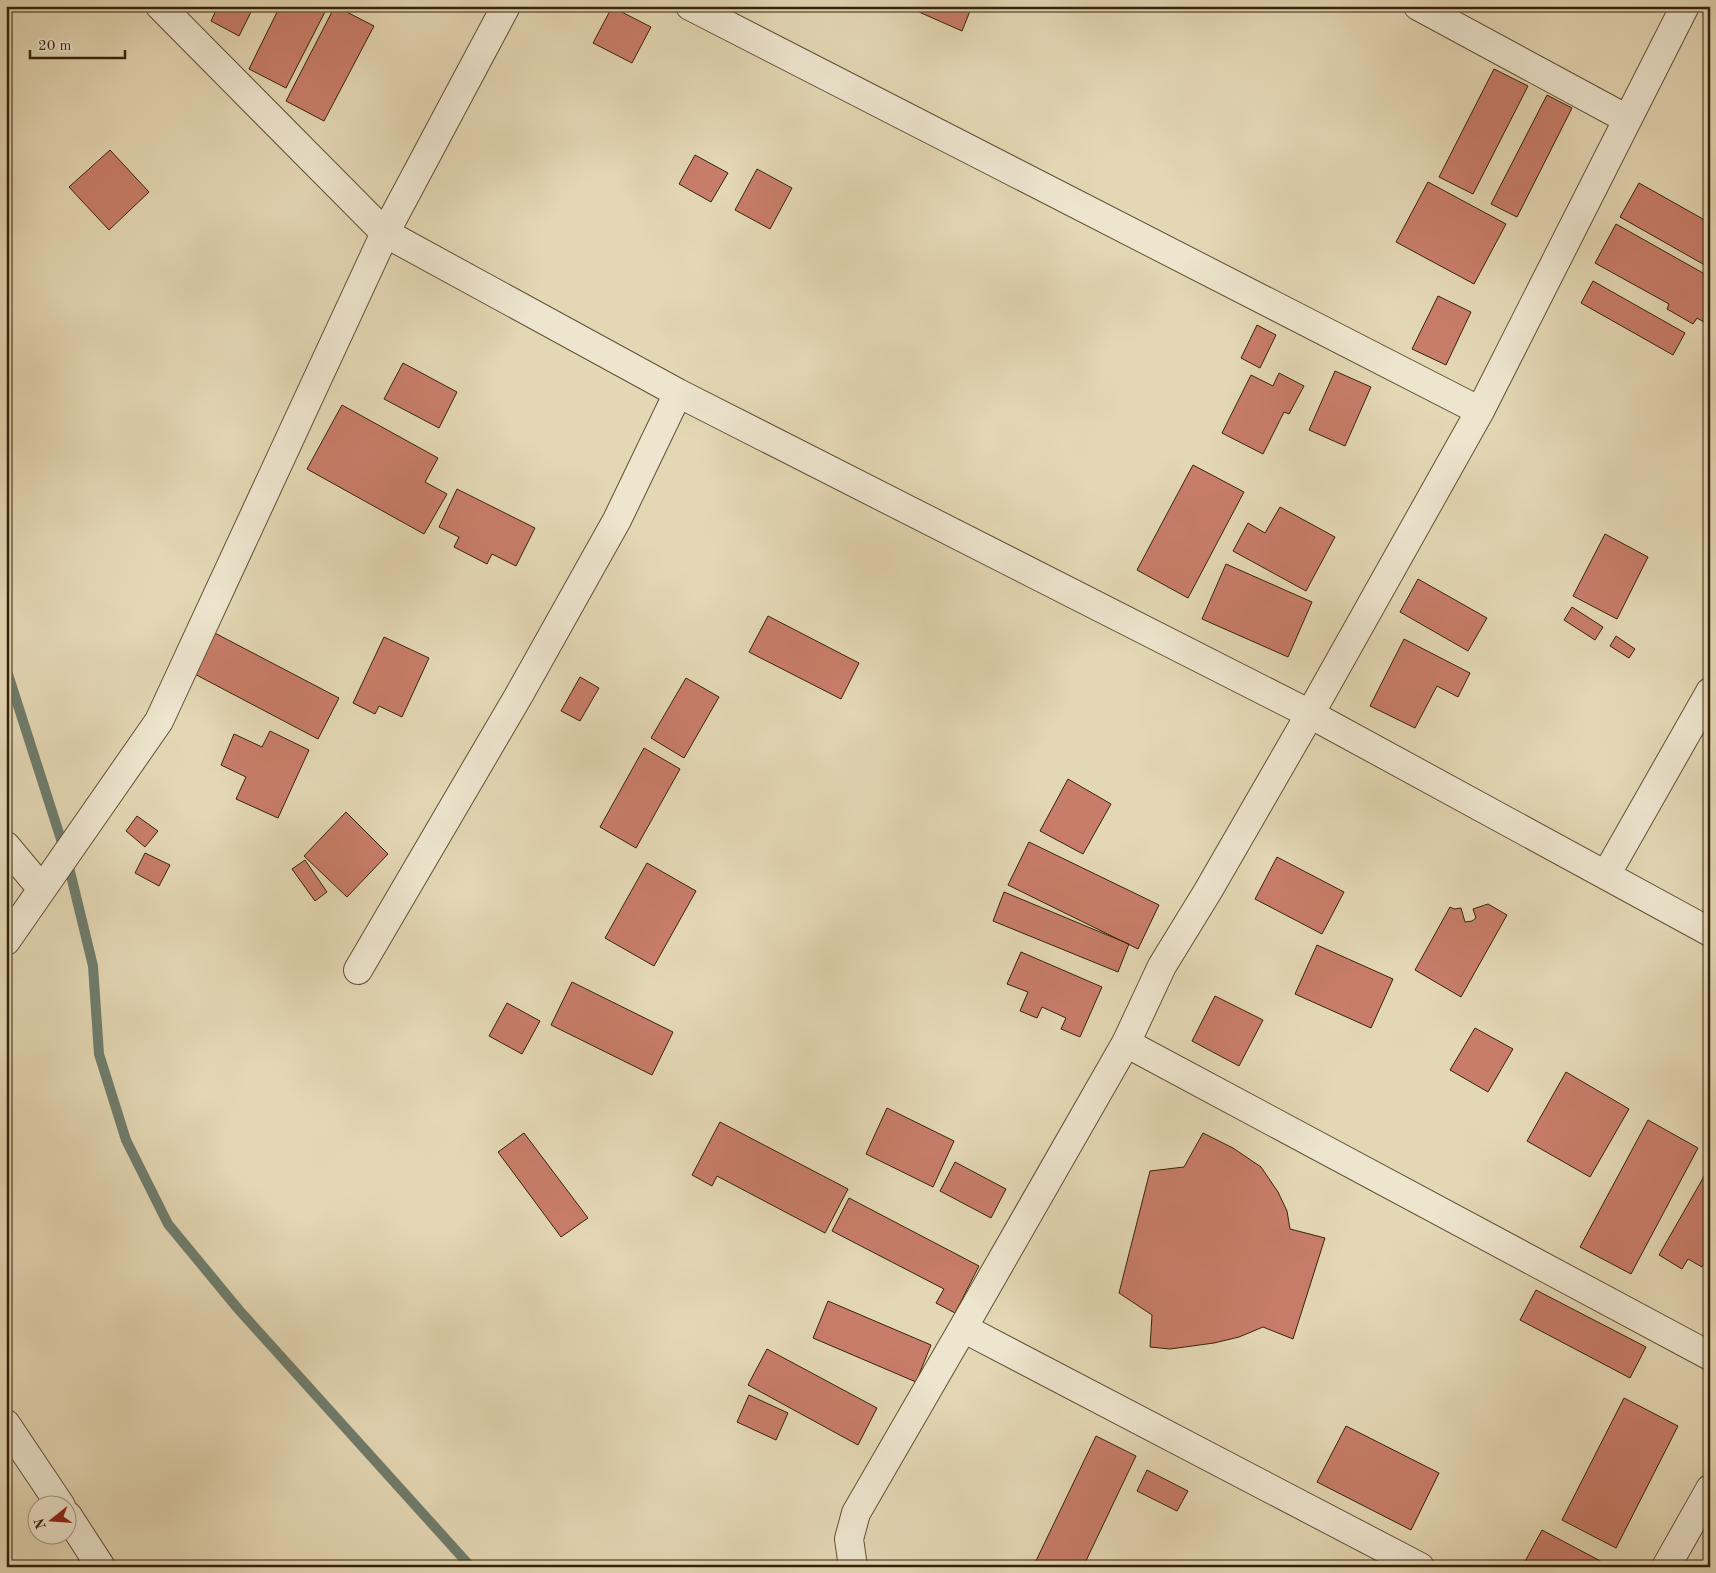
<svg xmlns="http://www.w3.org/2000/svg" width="1716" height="1573" font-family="'Old Standard TT',serif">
	<rect width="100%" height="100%" fill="#e4d7b4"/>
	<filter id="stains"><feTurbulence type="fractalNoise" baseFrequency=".004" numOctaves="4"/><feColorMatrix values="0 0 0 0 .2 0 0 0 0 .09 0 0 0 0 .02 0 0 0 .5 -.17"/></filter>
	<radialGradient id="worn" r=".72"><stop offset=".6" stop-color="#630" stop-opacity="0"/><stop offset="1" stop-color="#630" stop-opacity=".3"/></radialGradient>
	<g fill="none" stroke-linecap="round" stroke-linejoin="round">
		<path stroke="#6f7d6d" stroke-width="10" d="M 6,668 L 66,855 L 93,966 L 99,1054 L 126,1140 L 168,1224 L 239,1310 L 471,1567"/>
	</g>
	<path fill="#c87d69" stroke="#35230b" d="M 218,6 L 254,6 L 239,36 L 211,21 Z
		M 280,6 L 328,6 L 286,88 L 249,69 Z
		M 335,6 L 374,26 L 324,121 L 286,101 Z
		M 921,6 L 972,6 L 962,31 L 919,12 Z
		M 612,7 L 651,27 L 632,63 L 593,43 Z
		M 1494,69 L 1528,86 L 1473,194 L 1439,177 Z
		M 1547,95 L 1572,108 L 1517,217 L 1491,204 Z
		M 110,150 L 149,192 L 109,230 L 69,187 Z
		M 695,155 L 728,173 L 711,202 L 679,184 Z
		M 757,169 L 792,188 L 770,229 L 735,210 Z
		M 1428,182 L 1506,224 L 1474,284 L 1396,242 Z
		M 1639,183 L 1710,223 L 1710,268 L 1620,217 Z
		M 1616,224 L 1710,277 L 1709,325 L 1697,318 L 1693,324 L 1667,309 L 1669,304 L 1595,263 Z
		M 1593,281 L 1685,333 L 1673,355 L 1581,303 Z
		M 1438,296 L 1471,312 L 1446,365 L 1412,349 Z
		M 1257,325 L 1276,335 L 1260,368 L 1241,358 Z
		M 403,363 L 457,392 L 439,428 L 384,399 Z
		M 1335,371 L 1371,387 L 1345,446 L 1309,430 Z
		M 1279,373 L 1304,386 L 1289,414 L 1284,412 L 1263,454 L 1222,433 L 1251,375 L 1273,386 Z
		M 342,405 L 438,458 L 425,482 L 447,494 L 424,534 L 307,469 Z
		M 1193,465 L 1244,492 L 1188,598 L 1137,570 Z
		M 457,489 L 535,528 L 516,566 L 492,554 L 487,564 L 454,547 L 459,537 L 439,527 Z
		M 1280,507 L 1335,537 L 1306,591 L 1233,551 L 1248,523 L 1265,533 Z
		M 1605,534 L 1648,557 L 1617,619 L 1573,596 Z
		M 1226,564 L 1312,602 L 1288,657 L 1202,619 Z
		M 1418,579 L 1487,618 L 1468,651 L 1400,612 Z
		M 1572,607 L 1603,627 L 1595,640 L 1564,620 Z
		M 768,616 L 859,663 L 841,699 L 749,652 Z
		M 209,630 L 339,698 L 318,739 L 187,670 Z
		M 1616,636 L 1635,649 L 1629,658 L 1610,646 Z
		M 384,637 L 429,658 L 402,717 L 379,706 L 375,714 L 353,703 Z
		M 1404,639 L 1470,673 L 1458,697 L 1437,686 L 1415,728 L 1370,706 Z
		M 580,677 L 599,688 L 580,721 L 561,711 Z
		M 686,678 L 719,697 L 684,758 L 651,738 Z
		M 270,731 L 309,750 L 278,818 L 236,799 L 246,777 L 221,765 L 234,734 L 262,747 Z
		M 644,748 L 680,769 L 636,848 L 600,827 Z
		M 1068,779 L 1111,804 L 1083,854 L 1040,831 Z
		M 346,812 L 388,854 L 347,897 L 304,856 Z
		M 137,816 L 158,831 L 145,847 L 126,831 Z
		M 1029,842 L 1159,905 L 1138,949 L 1008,885 Z
		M 145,853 L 170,865 L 159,886 L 135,873 Z
		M 1277,857 L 1344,892 L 1322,934 L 1255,899 Z
		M 305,860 L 327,892 L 315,901 L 292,869 Z
		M 647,863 L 696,891 L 654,966 L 605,938 Z
		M 1004,892 L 1129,944 L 1118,972 L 993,921 Z
		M 1488,904 L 1507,915 L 1461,997 L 1415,970 L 1450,907 L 1454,909 L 1461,908 L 1465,922 L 1472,921 L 1476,918 L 1473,909 Z
		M 1317,945 L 1393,979 L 1371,1028 L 1295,994 Z
		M 1021,952 L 1102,987 L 1080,1037 L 1061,1029 L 1066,1018 L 1042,1007 L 1037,1018 L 1020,1011 L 1028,992 L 1007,984 Z
		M 572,982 L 673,1032 L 652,1075 L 551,1025 Z
		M 1215,996 L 1263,1020 L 1239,1066 L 1192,1041 Z
		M 507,1003 L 540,1021 L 522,1054 L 489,1036 Z
		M 1475,1028 L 1513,1049 L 1488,1092 L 1450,1070 Z
		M 1566,1072 L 1629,1109 L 1590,1177 L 1527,1141 Z
		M 887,1108 L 954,1141 L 933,1187 L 866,1154 Z
		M 1648,1120 L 1698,1148 L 1631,1274 L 1580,1247 Z
		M 720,1122 L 848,1189 L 825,1233 L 717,1176 L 712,1186 L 692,1175 Z
		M 524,1133 L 588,1218 L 561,1237 L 498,1152 Z
		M 1203,1133 L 1233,1148 L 1261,1167 L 1278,1192 L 1287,1211 L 1290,1229 L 1325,1238 L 1293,1339 L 1263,1327 L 1239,1337 L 1214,1343 L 1170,1349 L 1150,1347 L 1152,1315 L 1119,1293 L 1150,1171 L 1184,1167 Z
		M 955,1162 L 1006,1189 L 991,1218 L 940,1191 Z
		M 1710,1166 L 1710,1266 L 1704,1263 L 1702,1267 L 1688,1259 L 1682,1269 L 1659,1255 Z
		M 849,1198 L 979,1266 L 955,1313 L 936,1303 L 944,1289 L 832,1231 Z
		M 1536,1290 L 1646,1347 L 1630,1378 L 1520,1320 Z
		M 828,1301 L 931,1345 L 916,1382 L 813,1338 Z
		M 767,1349 L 877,1408 L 858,1445 L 748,1385 Z
		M 749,1395 L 788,1413 L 776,1440 L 737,1422 Z
		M 1624,1398 L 1678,1426 L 1616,1548 L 1562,1520 Z
		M 1346,1426 L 1439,1473 L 1411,1530 L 1317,1482 Z
		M 1096,1436 L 1136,1456 L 1083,1567 L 1033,1567 Z
		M 1147,1470 L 1188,1491 L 1177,1511 L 1137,1491 Z
		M 1542,1530 L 1608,1565 L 1607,1567 L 1522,1567 Z"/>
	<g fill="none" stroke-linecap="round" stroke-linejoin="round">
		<defs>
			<path id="minor" d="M 160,6 L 385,233 L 678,393 L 1310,714 L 1710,932
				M 690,6 L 1480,411
				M 1418,6 L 1627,119
				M 6,846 L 42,889
				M 1606,875 L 1710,692
				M 6,941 L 159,721 L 385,233 L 506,6
				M 358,970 L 519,695 L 617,520 L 678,393
				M 1126,1043 L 1710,1356
				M 963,1328 L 1420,1567
				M 6,1424 L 61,1506
				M 68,1516 L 101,1567
				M 853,1567 L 849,1539 L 856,1513 L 963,1328 L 1126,1043 L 1162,966 L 1208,891 L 1310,714 L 1480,411 L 1685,6
				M 1666,1567 L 1710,1489"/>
		</defs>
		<use href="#minor" stroke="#615035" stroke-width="30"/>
		<use href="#minor" stroke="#ede5ce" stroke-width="28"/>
	</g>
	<rect width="1716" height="1573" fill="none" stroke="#e4d7b4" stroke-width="25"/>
	<rect x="8" y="8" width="1701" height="1558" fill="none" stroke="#35230b" stroke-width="2.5"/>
	<rect x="12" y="12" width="1691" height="1548" fill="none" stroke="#35230b"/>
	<g transform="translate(52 1520) rotate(253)"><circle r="24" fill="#ede5ce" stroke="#a39780"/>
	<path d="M0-4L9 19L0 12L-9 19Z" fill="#8f2418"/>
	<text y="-8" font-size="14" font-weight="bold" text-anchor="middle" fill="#35230b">N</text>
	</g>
	<path d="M30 50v8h95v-8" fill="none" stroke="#35230b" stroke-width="2.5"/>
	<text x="38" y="50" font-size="15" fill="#35230b" stroke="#ede5ce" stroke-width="4" paint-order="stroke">20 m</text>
	<rect width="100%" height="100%" filter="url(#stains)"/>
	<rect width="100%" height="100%" fill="url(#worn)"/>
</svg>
